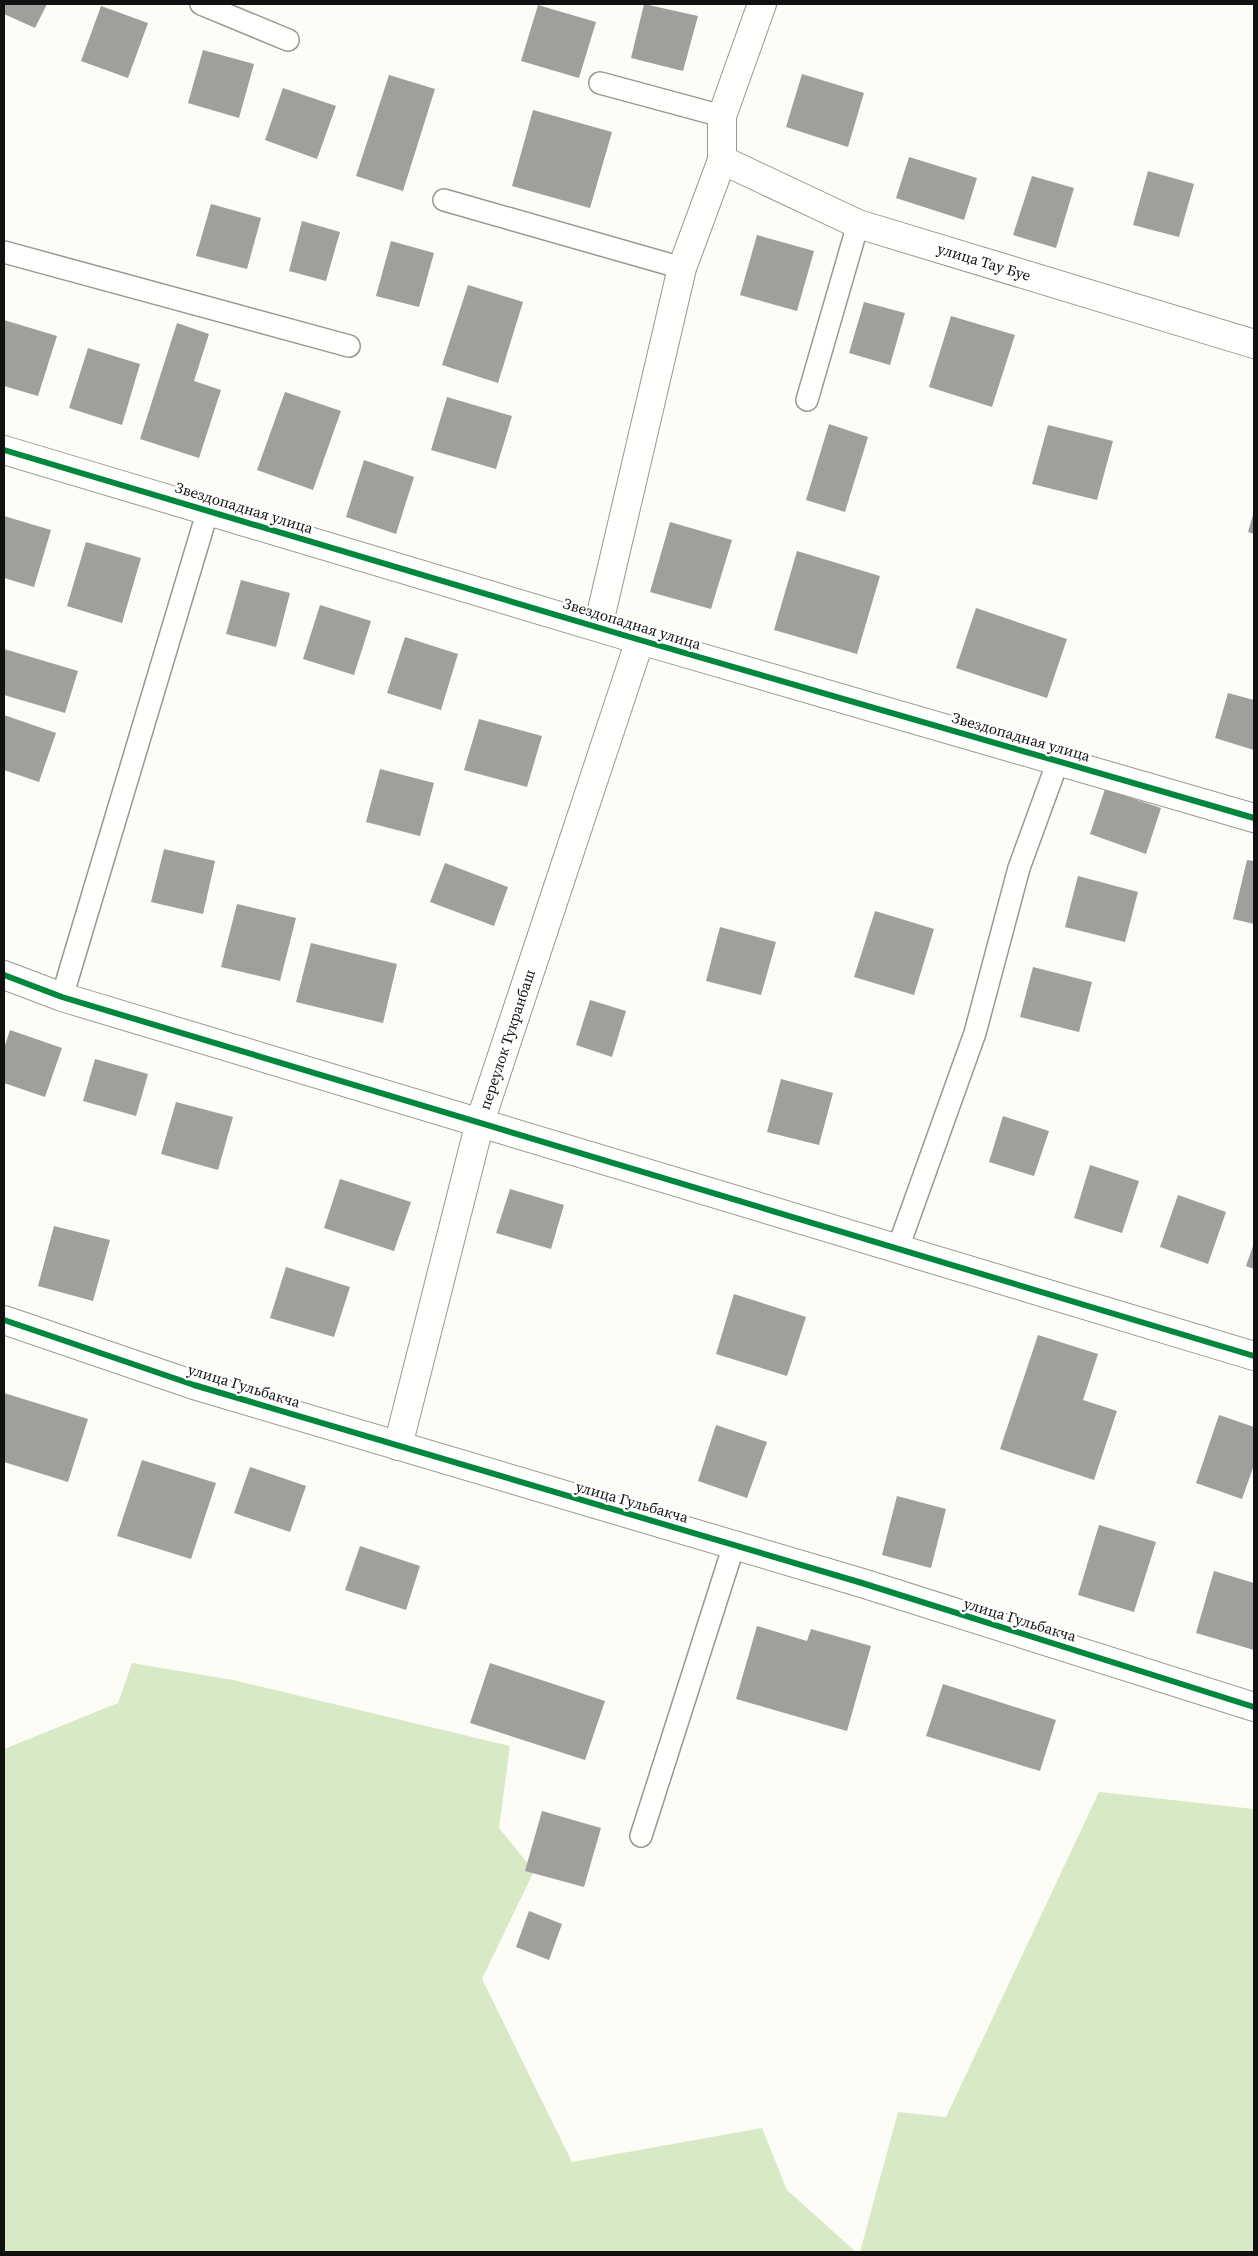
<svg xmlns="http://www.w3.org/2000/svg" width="1258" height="2256" font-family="'Source Serif 4',serif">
	<rect width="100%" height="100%" fill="#fdfcf7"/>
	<path fill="#d8eac5" d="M 132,1663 L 233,1680 L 510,1746 L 499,1828 L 534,1871 L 482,1979 L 572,2162 L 762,2128 L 787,2190 L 856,2252 L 4,2252 L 4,1749 L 118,1703 Z
		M 1099,1792 L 1254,1809 L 1254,2252 L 860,2252 L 898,2112 L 946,2117 Z"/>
	<path fill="#a19f9c" d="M 4,4 L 47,4 L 35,28 L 4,14 Z
		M 644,4 L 698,16 L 683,71 L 631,58 Z
		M 538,5 L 596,22 L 579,78 L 521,61 Z
		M 101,6 L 148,23 L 128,78 L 81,61 Z
		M 203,50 L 254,64 L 239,118 L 188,103 Z
		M 802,74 L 864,93 L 848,147 L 786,127 Z
		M 389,75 L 435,89 L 403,191 L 356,176 Z
		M 283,88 L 336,106 L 317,159 L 265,140 Z
		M 533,110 L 612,132 L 590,208 L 512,186 Z
		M 909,157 L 977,178 L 964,220 L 896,198 Z
		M 1148,171 L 1194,184 L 1179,237 L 1133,225 Z
		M 1032,176 L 1074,188 L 1056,248 L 1013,235 Z
		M 211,204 L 261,218 L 247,269 L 196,256 Z
		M 302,221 L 340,232 L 326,281 L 289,271 Z
		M 757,235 L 814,251 L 797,311 L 740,295 Z
		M 391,241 L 434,253 L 419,307 L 376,296 Z
		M 468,285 L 523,302 L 498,383 L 442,365 Z
		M 864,302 L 905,313 L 890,365 L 849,353 Z
		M 951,316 L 1015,335 L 992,407 L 929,387 Z
		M 4,320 L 57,336 L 38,396 L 4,386 Z
		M 177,323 L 209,334 L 194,381 L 221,390 L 199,458 L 140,439 Z
		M 88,348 L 140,364 L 122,425 L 69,408 Z
		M 285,392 L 341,411 L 313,490 L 257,470 Z
		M 447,397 L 512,416 L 496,469 L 431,450 Z
		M 829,424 L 868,437 L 845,512 L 806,500 Z
		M 1048,425 L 1113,441 L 1097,500 L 1032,484 Z
		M 364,460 L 414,477 L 396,534 L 346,517 Z
		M 1254,511 L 1254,534 L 1248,532 Z
		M 4,516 L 51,530 L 34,587 L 4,578 Z
		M 670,522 L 732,540 L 711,609 L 650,592 Z
		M 86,542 L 141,558 L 122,623 L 67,606 Z
		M 797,551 L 880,576 L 857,654 L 774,630 Z
		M 241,580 L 290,593 L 276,647 L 226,634 Z
		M 320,605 L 371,621 L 354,675 L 303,659 Z
		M 976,608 L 1067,639 L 1047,698 L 956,668 Z
		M 405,637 L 458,654 L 441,710 L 387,693 Z
		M 4,649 L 78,671 L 65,713 L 4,695 Z
		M 1228,693 L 1254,700 L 1254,750 L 1215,738 Z
		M 4,715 L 56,733 L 39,782 L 4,770 Z
		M 479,719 L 542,736 L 527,787 L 464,770 Z
		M 380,769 L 434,783 L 420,836 L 366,822 Z
		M 1105,789 L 1161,808 L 1146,854 L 1090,834 Z
		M 164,849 L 215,861 L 203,914 L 151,902 Z
		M 1247,860 L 1254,861 L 1254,924 L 1233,919 Z
		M 445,863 L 508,887 L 494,926 L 430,902 Z
		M 1078,876 L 1138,892 L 1125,942 L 1065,927 Z
		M 237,904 L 296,918 L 280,981 L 221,967 Z
		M 875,911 L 934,929 L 914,995 L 854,977 Z
		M 720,927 L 776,942 L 761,995 L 706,981 Z
		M 311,943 L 397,964 L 383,1023 L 296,1002 Z
		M 1033,967 L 1092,982 L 1079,1032 L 1020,1017 Z
		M 590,1000 L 626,1011 L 612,1057 L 576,1045 Z
		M 10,1030 L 62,1048 L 45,1097 L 4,1083 L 4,1048 Z
		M 95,1059 L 148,1074 L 136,1116 L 83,1101 Z
		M 781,1079 L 833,1093 L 819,1145 L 767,1132 Z
		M 176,1102 L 233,1117 L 218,1170 L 161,1154 Z
		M 1003,1116 L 1049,1131 L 1034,1176 L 989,1162 Z
		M 1090,1165 L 1139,1181 L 1122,1233 L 1074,1218 Z
		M 340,1179 L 411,1202 L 394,1251 L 324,1228 Z
		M 510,1189 L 564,1205 L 551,1249 L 496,1233 Z
		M 1178,1195 L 1226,1212 L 1208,1264 L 1160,1247 Z
		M 54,1226 L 110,1240 L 93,1301 L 38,1286 Z
		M 1254,1243 L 1254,1269 L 1246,1266 Z
		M 286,1267 L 350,1287 L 334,1337 L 270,1318 Z
		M 734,1294 L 806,1317 L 787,1376 L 716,1354 Z
		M 1038,1335 L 1098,1354 L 1083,1400 L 1117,1411 L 1094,1480 L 1000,1449 Z
		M 4,1393 L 88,1419 L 68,1482 L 4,1462 Z
		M 1219,1415 L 1254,1427 L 1254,1465 L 1242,1499 L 1196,1483 Z
		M 716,1425 L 767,1442 L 747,1498 L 698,1481 Z
		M 142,1460 L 216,1483 L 191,1559 L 117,1536 Z
		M 250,1467 L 306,1486 L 290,1532 L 234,1513 Z
		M 897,1496 L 946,1509 L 931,1568 L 882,1555 Z
		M 1099,1525 L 1156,1542 L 1134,1612 L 1078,1595 Z
		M 360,1546 L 420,1566 L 406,1610 L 345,1590 Z
		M 1214,1571 L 1254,1583 L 1254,1650 L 1196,1633 Z
		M 757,1626 L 807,1641 L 811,1629 L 871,1646 L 847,1731 L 736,1699 Z
		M 490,1663 L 605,1701 L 585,1760 L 470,1723 Z
		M 943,1684 L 1056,1720 L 1040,1771 L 926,1736 Z
		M 542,1811 L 601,1828 L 584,1887 L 525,1871 Z
		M 529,1911 L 562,1924 L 549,1960 L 516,1947 Z"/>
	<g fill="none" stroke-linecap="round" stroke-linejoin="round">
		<defs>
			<path id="service" d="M 201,4 L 288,40
				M 600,83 L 722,116
				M 444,200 L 682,268
				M 4,252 L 349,346
				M 807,400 L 858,224
				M 62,997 L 208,510
				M 898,1248 L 975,1033 L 1019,868 L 1058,761
				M 641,1836 L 734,1545"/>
			<g id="minor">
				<path id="s1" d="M 722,160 L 858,224 L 1254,344"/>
				<path d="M 4,450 L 640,640 L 1254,818"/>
				<path d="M 598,627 L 682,268 L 722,160 L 722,116 L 762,4"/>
				<path d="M 4,975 L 62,997 L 1254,1356"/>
				<path d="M 4,1320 L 194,1385 L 862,1583 L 1254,1707"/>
				<path id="s2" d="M 398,1446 L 480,1122 L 640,640"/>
			</g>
		</defs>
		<use href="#service" stroke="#979795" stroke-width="24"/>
		<use href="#minor" stroke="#979795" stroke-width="30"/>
		<use href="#service" stroke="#fffffe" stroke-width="21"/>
		<use href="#minor" stroke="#fffffe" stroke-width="28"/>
		<defs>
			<path id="cycleway" d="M 4,450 L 640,640 L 1254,818
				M 4,975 L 62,997 L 1254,1356
				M 4,1320 L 194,1385 L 862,1583 L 1254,1707"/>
		</defs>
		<use href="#cycleway" stroke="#fff" stroke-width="9"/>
		<use href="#cycleway" stroke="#00873e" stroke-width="6"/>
	</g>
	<g text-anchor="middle" stroke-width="5" stroke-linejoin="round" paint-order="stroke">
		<g font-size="15" fill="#111" stroke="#fff">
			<text dy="5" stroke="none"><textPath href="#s1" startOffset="282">улица Тау Буе</textPath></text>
			<text transform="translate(244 508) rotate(17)" y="5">Звездопадная улица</text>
			<text transform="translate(632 624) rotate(17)" y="5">Звездопадная улица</text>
			<text transform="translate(1021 737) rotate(16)" y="5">Звездопадная улица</text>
			<text dy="5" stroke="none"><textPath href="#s2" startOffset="421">переулок Тукранбаш</textPath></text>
			<text transform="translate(244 1386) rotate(17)" y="5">улица Гульбакча</text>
			<text transform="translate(632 1502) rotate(16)" y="5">улица Гульбакча</text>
			<text transform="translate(1020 1620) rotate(17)" y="5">улица Гульбакча</text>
		</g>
	</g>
	<rect width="1258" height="2256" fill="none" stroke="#111111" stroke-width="10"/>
</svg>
